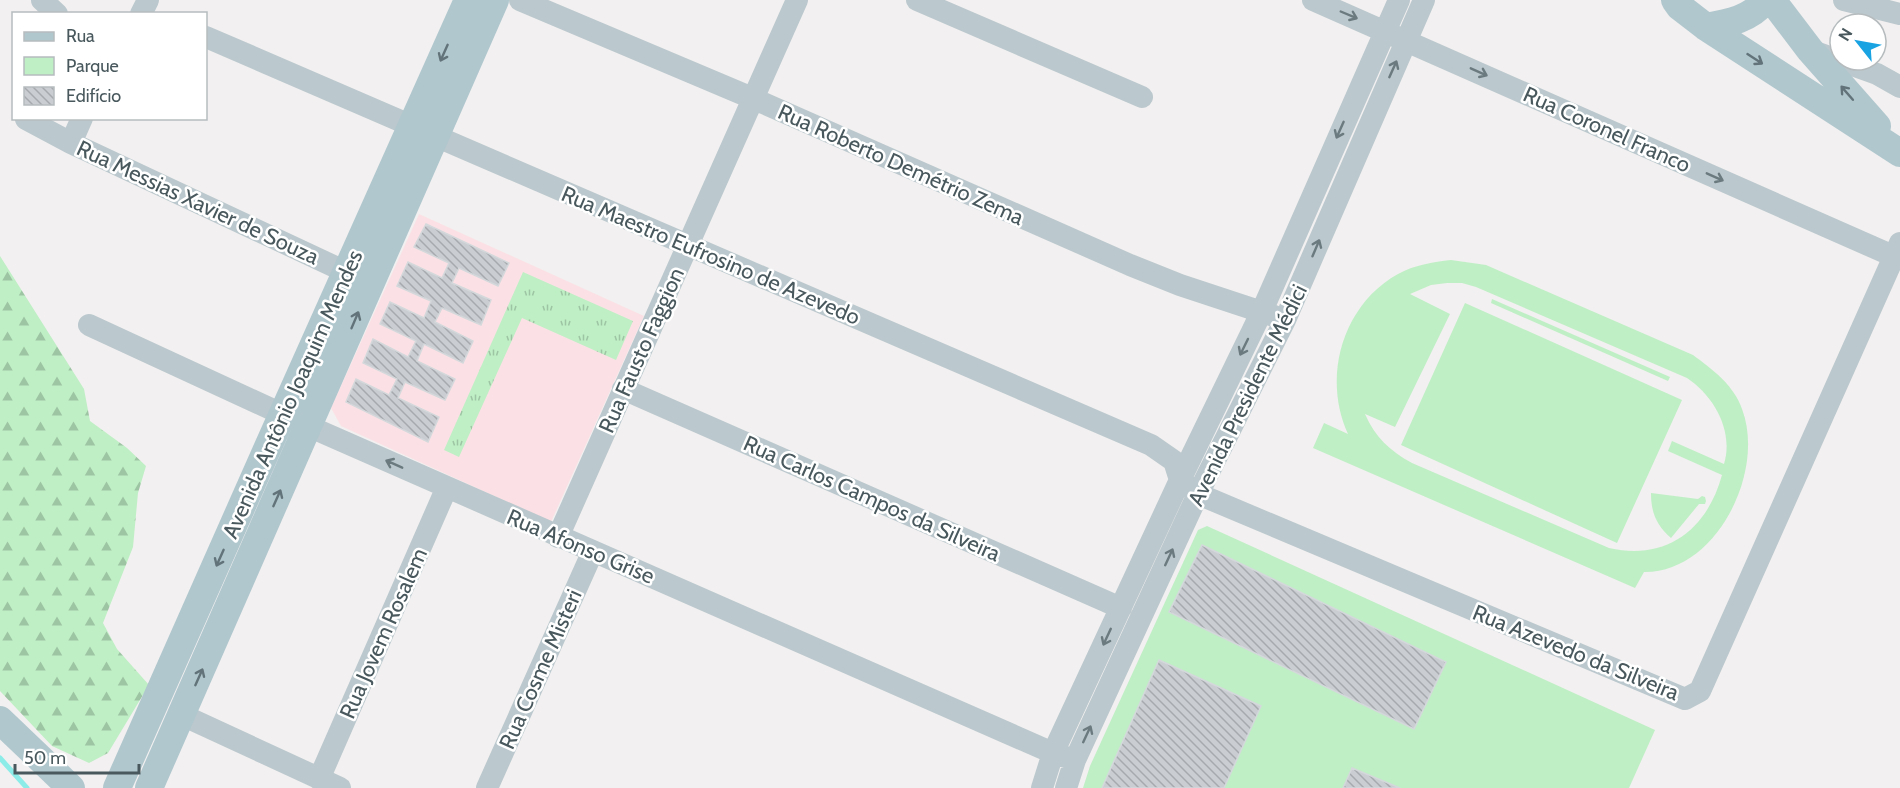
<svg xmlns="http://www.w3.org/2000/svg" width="1900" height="788" font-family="Cabin,sans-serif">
	<defs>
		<pattern id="grass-tufts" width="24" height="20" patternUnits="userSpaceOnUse" patternTransform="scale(1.5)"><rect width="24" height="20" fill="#bfefc5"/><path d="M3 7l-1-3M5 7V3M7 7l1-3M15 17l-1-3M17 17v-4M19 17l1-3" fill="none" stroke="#9dc4a3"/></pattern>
		<pattern id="forest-firs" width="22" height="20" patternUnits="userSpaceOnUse" patternTransform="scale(1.5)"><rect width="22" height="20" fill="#bfefc5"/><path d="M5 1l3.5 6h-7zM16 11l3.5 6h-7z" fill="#9dc4a3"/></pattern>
		<pattern id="building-back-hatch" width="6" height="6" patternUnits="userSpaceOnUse" patternTransform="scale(1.5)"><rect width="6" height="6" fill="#caced2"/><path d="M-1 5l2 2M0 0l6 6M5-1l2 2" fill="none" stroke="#a6aaae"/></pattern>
	</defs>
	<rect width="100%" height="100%" fill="#f2f0f0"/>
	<path fill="#fbe1e5" d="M 419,214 L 644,316 L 551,522 L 341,426 L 331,408 Z"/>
	<path fill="url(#grass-tufts)" d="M 523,272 L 633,321 L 616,360 L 522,318 L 459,457 L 444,450 Z"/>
	<path fill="url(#forest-firs)" d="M 0,256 L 84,389 L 90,421 L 127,448 L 146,466 L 138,493 L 133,547 L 103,623 L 117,649 L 149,685 L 108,753 L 89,763 L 52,746 L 0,691 Z"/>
	<path fill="#bfefc5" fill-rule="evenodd" d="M 1451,260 L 1486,265 L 1693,355 C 1712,369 1734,385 1742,409 C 1766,472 1716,573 1644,572 L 1635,588 L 1313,448 L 1324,423 L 1348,434 C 1322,378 1342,305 1398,274 C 1414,265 1433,262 1451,260 ZM 1447,283 L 1462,283 L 1476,287 L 1687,378 C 1714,396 1734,431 1724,464 L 1672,441 L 1668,451 L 1722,475 C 1707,530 1666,561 1609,548 L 1412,463 C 1390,451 1375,437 1365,414 L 1395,427 L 1450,314 L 1410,294 L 1431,285 Z
		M 1492,299 L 1670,377 L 1668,381 L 1491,303 Z
		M 1465,303 L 1682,400 L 1617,543 L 1401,445 Z
		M 1651,493 L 1698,499 L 1702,496 L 1705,497 L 1706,501 L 1705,504 L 1699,504 L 1671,538 C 1656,525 1651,512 1651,493 Z
		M 1207,526 L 1655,730 L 1629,788 L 1083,788 L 1090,766 L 1198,530 Z"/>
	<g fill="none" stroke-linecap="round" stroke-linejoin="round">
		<path stroke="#8cece8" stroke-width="5" d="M 0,758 L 27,788"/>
	</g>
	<path fill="url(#building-back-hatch)" stroke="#d4d8db" stroke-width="1.5" d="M 426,224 L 509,263 L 498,286 L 459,268 L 452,283 L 491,300 L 481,325 L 442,308 L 435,322 L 473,341 L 463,363 L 424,344 L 417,361 L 455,379 L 445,400 L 405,382 L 398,398 L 439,417 L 428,442 L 346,402 L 356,379 L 389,395 L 397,379 L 363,363 L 373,339 L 408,357 L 416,341 L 380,324 L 390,302 L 424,318 L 431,301 L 397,286 L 408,262 L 442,278 L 449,263 L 414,247 Z
		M 1202,545 L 1446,662 L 1414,729 L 1169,612 Z
		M 1159,660 L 1261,706 L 1224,788 L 1102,788 Z
		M 1352,768 L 1400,788 L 1343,788 Z"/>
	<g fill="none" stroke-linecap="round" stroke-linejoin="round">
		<path stroke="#bbc8cd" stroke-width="22" d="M 42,0 L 57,14
			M 520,0 L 752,98 L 1130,265 L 1180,285 L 1274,316
			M 917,0 L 1142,97
			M 1313,0 L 1900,259
			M 1844,0 L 1900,14
			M 141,14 L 148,0
			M 206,37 L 1151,445 L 1174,461 L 1180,480 L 1198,494 L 1685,699 L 1700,691 L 1900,243
			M 1810,50 L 1877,74 L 1900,87
			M 26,119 L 71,143 L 361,279
			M 71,143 L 82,118
			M 89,325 L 308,426 L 1053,753 L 1075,760
			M 623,389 L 1121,608
			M 558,537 L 797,0
			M 182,715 L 340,788
			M 319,779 L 447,487
			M 487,788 L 593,551
			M 1042,788 L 1053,753 L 1180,480 L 1262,311 L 1399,0
			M 1066,788 L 1075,760 L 1198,494 L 1285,320 L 1424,0"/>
		<path stroke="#b0c7ce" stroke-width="28" d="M 1675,0 L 1680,7 L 1706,27 L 1900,153
			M 1772,0 L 1810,50 L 1877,126
			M 1706,27 C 1730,23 1750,19 1766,0
			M 0,720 L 71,788
			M 117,788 C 233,525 350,262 468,0
			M 149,788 L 495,0"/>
	</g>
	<defs><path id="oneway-shaft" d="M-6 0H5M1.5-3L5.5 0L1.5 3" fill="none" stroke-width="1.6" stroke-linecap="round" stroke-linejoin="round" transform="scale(1.5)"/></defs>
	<g stroke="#6a7a7f">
		<use href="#oneway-shaft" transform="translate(1349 15) rotate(23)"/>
		<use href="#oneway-shaft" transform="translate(1393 69) rotate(-66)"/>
		<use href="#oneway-shaft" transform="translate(1479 72) rotate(24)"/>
		<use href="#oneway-shaft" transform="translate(1340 130) rotate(114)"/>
		<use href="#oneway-shaft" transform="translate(1715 177) rotate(24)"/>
		<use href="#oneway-shaft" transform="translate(1316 248) rotate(-67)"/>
		<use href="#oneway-shaft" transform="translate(1244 347) rotate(116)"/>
		<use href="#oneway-shaft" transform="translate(394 464) rotate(-156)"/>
		<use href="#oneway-shaft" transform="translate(1169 557) rotate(-65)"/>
		<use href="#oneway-shaft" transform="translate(1107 637) rotate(115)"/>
		<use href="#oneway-shaft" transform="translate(1087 734) rotate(-65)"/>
	</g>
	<g stroke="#627479">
		<use href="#oneway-shaft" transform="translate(444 53) rotate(114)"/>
		<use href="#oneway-shaft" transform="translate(1755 59) rotate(33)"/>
		<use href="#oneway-shaft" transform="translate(1847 93) rotate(-131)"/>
		<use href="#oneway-shaft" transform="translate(355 320) rotate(-67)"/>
		<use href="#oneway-shaft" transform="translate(277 498) rotate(-66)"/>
		<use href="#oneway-shaft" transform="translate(220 558) rotate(114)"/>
		<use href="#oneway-shaft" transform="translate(199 677) rotate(-66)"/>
	</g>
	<g text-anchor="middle" stroke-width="5" stroke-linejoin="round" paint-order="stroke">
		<g font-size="22" fill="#48585d" stroke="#fff">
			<text transform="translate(1607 129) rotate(24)" y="8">Rua Coronel Franco</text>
			<text transform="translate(901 164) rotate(24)" y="8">Rua Roberto Demétrio Zema</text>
			<text transform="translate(198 202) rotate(25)" y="8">Rua Messias Xavier de Souza</text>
			<text transform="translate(711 255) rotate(23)" y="8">Rua Maestro Eufrosino de Azevedo</text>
			<text transform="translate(641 350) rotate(-66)" y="8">Rua Fausto Faggion</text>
			<text transform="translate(292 394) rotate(-66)" y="8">Avenida Antônio Joaquim Mendes</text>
			<text transform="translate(1247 395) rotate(-64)" y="8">Avenida Presidente Médici</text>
			<text transform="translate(872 498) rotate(24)" y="8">Rua Carlos Campos da Silveira</text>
			<text transform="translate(581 546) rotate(23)" y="8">Rua Afonso Grise</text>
			<text transform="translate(383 633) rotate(-66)" y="8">Rua Jovem Rosalem</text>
			<text transform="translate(1576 652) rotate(22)" y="8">Rua Azevedo da Silveira</text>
			<text transform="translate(540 669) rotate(-66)" y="8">Rua Cosme Misteri</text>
		</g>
	</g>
	<rect x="12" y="12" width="195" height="108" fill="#ffffff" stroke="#b6bcbe" stroke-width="1.5"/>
	<rect x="24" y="32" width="30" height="9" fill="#b0c7ce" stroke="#b6bcbe" stroke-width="1.5"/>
	<text x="66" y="42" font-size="18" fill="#48585d">Rua</text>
	<rect x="24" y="57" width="30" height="18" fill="#bfefc5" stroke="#b6bcbe" stroke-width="1.5"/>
	<text x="66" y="72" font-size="18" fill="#48585d">Parque</text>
	<rect x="24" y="87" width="30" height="18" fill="url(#building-back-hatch)" stroke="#b6bcbe" stroke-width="1.5"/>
	<text x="66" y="102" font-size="18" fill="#48585d">Edifício</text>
	<g transform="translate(1858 42) rotate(301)"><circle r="28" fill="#ffffff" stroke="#b6bcbe" stroke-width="1.5"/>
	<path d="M0-4.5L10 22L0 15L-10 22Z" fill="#1aa3e2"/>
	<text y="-9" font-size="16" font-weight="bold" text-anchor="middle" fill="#48585d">N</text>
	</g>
	<path d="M15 764v9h124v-9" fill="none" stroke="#48585d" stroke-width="3"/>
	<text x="24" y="764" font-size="18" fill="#48585d" stroke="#ffffff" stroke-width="4.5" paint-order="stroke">50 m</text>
</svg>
